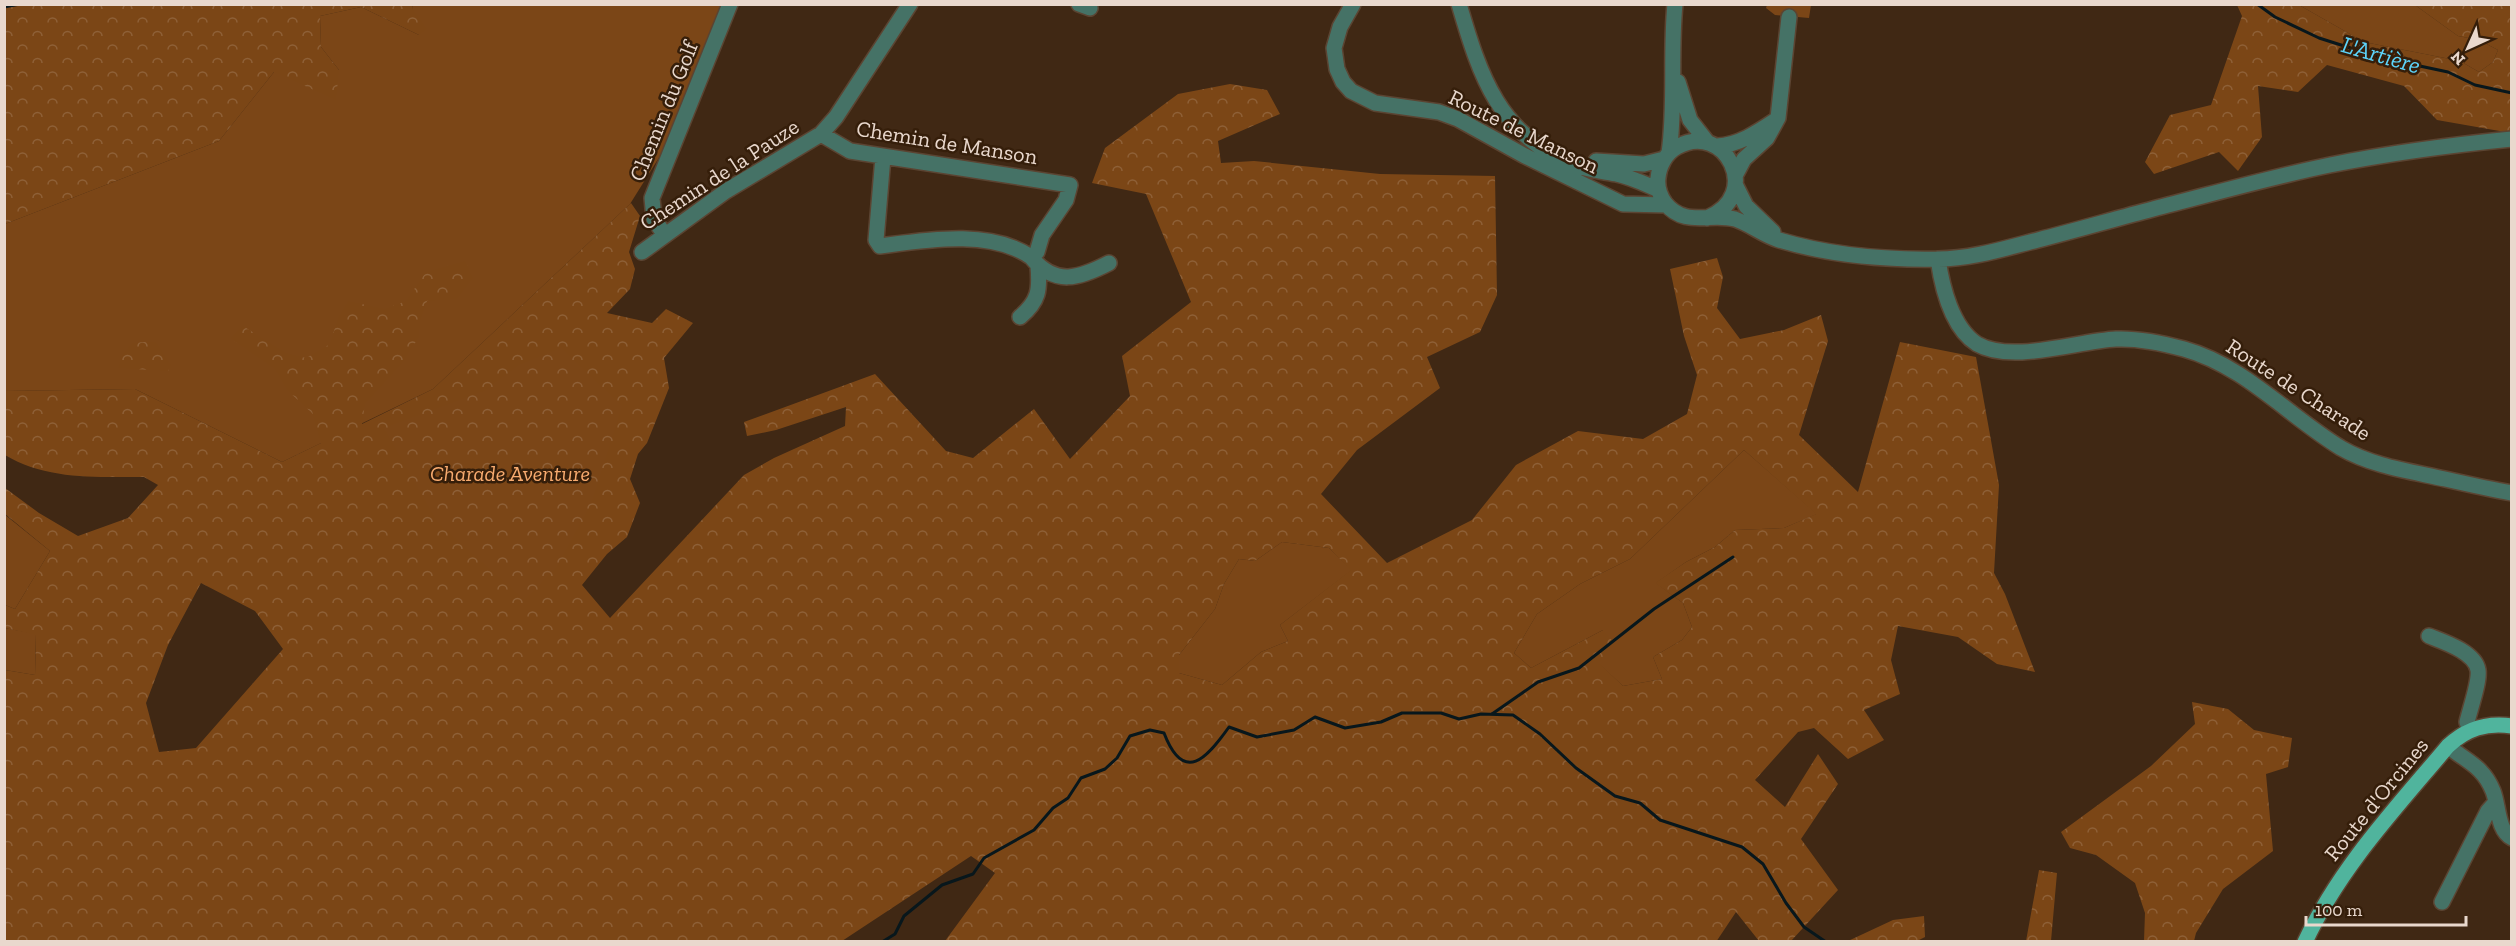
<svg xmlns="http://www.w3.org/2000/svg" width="2516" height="946" font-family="'Zilla Slab',serif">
	<defs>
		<pattern id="forest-crowns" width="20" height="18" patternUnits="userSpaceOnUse" patternTransform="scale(1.5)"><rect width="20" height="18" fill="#7b4616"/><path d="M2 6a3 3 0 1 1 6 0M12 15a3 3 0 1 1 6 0" fill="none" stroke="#8e6037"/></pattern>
		<pattern id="park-crowns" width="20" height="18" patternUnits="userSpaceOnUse" patternTransform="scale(1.5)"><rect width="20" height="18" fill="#7b4617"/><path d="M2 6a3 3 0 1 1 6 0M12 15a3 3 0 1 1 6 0" fill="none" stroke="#8e6038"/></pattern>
	</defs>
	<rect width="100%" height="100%" fill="#402814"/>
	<path fill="#7b4617" d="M 413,5 L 732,5 L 695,100 L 630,204 L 433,389 L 282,462 L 135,389 L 5,391 L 5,224 L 219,141 L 274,72 L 339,70 L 321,47 L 320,16 L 361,7 L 419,35 L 412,8 Z
		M 1767,5 L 1811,5 L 1809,18 L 1775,15 L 1766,8 Z
		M 2299,5 L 2415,5 L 2458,36 L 2479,40 L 2498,50 L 2493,62 L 2479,72 L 2460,61 L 2364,42 Z
		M 1744,450 L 1817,514 L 1784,528 L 1735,530 L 1715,547 L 1686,562 L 1656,583 L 1683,603 L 1692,627 L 1682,640 L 1653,657 L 1662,679 L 1623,686 L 1598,663 L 1603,630 L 1531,668 L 1514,653 L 1537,614 L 1580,584 L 1630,559 Z
		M 4,514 L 50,551 L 15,609 L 5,605 Z
		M 1282,542 L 1329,548 L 1352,570 L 1280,625 L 1288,641 L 1261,652 L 1222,685 L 1179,673 L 1179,655 L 1215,609 L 1224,584 L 1239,559 L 1255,561 Z
		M 5,628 L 36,634 L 35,675 L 5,670 Z"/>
	<path fill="url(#forest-crowns)" fill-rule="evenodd" d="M 5,4 L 413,5 L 412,8 L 427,29 L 419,35 L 361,7 L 320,16 L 321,47 L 339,70 L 336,100 L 274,72 L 219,141 L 5,224 Z
		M 2237,5 L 2299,5 L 2364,42 L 2460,61 L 2479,72 L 2493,62 L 2498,50 L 2479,40 L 2458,36 L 2415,5 L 2511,5 L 2511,133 L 2437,120 L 2404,86 L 2327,65 L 2298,92 L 2258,86 L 2262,137 L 2238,171 L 2219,152 L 2154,174 L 2145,162 L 2170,115 L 2211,105 L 2242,16 Z
		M 1230,84 L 1267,90 L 1280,114 L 1218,141 L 1221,163 L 1254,161 L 1380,174 L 1495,176 L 1497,295 L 1480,332 L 1427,357 L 1440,388 L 1357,450 L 1321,494 L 1387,563 L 1472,520 L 1516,465 L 1578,431 L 1643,439 L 1687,414 L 1697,375 L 1684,336 L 1670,269 L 1717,258 L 1723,277 L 1717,308 L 1740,339 L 1784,330 L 1821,315 L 1828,341 L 1799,435 L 1858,492 L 1900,342 L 1976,357 L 1999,485 L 1994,573 L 2005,594 L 2035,672 L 1997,664 L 1958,637 L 1898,626 L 1891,660 L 1900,694 L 1864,710 L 1884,740 L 1848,759 L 1814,728 L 1798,732 L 1755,780 L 1785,807 L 1818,754 L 1838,784 L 1801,839 L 1838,890 L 1791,941 L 1759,941 L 1736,912 L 1716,942 L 945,941 L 995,873 L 971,856 L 842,941 L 5,941 L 5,670 L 35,675 L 36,635 L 5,628 L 5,605 L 15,609 L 50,551 L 5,514 L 5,488 L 39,513 L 78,536 L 128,518 L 158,485 L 144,477 C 96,477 46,480 5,455 L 4,391 L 135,389 L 282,462 L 321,443 L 312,413 L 287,390 L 275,369 L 230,338 L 243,326 L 286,353 L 306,358 L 330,344 L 338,318 L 348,301 L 385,309 L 406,301 L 426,272 L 465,261 L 473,278 L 457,299 L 427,301 L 420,321 L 419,337 L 402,363 L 365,404 L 362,424 L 433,389 L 631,203 L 640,216 L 629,252 L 635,269 L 630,289 L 607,313 L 652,323 L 666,309 L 693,323 L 664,358 L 669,388 L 647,443 L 638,454 L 630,479 L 640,503 L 627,537 L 607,554 L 582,585 L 610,618 L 744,475 L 774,458 L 845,426 L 846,407 L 776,430 L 747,436 L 744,422 L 875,374 L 946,451 L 973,458 L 1034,409 L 1070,459 L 1130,396 L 1122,356 L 1191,302 L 1146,194 L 1092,183 L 1105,148 L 1178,94 ZM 1744,450 L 1816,514 L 1784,528 L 1735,530 L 1715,547 L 1686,562 L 1655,583 L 1683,603 L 1692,627 L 1682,640 L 1653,657 L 1662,679 L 1623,686 L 1599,663 L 1614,643 L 1603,630 L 1531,668 L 1514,653 L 1537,614 L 1580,584 L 1630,559 ZM 1282,542 L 1329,548 L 1351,570 L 1280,625 L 1288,641 L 1261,652 L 1222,685 L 1179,673 L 1179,655 L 1215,609 L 1224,584 L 1239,559 L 1255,561 ZM 201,583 L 255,611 L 283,649 L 196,748 L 159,752 L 146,703 L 168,645 Z
		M 145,342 L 156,342 L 171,365 L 168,371 L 118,368 L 123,354 L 132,343 Z
		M 2192,702 L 2228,709 L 2254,730 L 2292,738 L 2288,767 L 2266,774 L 2273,851 L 2223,889 L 2196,933 L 2194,941 L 2144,941 L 2145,913 L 2135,883 L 2096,855 L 2070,848 L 2061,832 L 2151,766 L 2195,724 Z
		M 2039,870 L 2057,873 L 2051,941 L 2026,941 Z
		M 1924,916 L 1925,937 L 1917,941 L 1848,941 L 1893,920 Z"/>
	<path fill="url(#park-crowns)" d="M 561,348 L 622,406 L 591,504 L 557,566 L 525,600 L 438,523 L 384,428 L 484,391 L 519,365 Z"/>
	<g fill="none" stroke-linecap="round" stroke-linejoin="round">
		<path stroke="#08171c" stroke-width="3" d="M 2257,4 L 2275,17 L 2319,38 L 2382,58 L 2448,72 L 2475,85 L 2512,93
			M 4,7 L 20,4
			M 1492,714 L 1538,682 L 1579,668 L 1654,609 L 1733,557
			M 882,942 L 895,934 L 904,916 L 942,885 L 973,874 L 984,858 L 1034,830 L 1053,808 L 1068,798 L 1081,778 L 1105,769 L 1117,758 L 1130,736 L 1150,730 L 1164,733 C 1184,785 1207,758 1229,727 L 1257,737 L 1294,730 L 1315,717 L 1345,728 L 1381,722 L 1402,713 L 1441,713 L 1459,719 L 1481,714 L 1513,715 L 1540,734 L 1576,768 L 1615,796 L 1640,803 L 1660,820 L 1742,847 L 1763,864 L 1786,903 L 1804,927 L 1826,942"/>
		<defs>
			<path id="minor" d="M 1079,4 L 1090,8
				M 1353,4 L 1340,27 L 1334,48 L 1337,69 L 1343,82 L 1351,91 L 1375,103 L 1439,112 L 1458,119 L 1525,156 L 1623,204 L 1666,205
				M 1459,4 C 1480,76 1499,136 1575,165 C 1588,170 1602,171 1616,174 C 1631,177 1645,184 1659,190
				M 1678,82 L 1690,120 L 1708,143
				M 821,134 L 850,151 L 1070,185 L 1066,200 L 1042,235 L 1037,252 L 1031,257 C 990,229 926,240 880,246 L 876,240 L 883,157
				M 1717,146 C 1739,145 1758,132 1776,120
				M 1669,153 C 1676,104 1670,54 1675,4
				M 1596,161 L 1644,164 L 1664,159
				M 1736,174 L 1744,159 L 1767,138 L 1778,118 L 1789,17
				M 1736,186 L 1746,206 L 1773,232
				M 1707,218 C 1764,195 1725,120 1677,147 C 1666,153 1659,166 1658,178 C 1657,187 1660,196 1665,203 C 1685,228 1710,212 1735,219 C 1750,224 1763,235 1779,240 C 1829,255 1885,260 1938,259 C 1972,259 2006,248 2038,240 C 2077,230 2115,219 2153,209 C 2212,194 2271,177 2330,165 C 2390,153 2451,145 2512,139
				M 664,234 L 654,219 L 652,198 L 730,4
				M 642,252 L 726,191 L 821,134 L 836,117 L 910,4
				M 1031,257 C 1055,287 1080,278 1109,263
				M 1938,259 C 1942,287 1952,328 1977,344 C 2012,364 2077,341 2116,339 C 2139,338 2162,343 2184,349 C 2245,366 2287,415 2341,448 C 2372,466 2409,471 2445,479 C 2467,484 2489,489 2512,493
				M 1020,317 C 1039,301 1040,290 1038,266
				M 2429,636 C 2444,642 2475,652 2478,670 C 2480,681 2470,709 2467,722 L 2470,730
				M 2448,746 C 2467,762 2483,766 2493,791 C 2499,806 2497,830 2512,838
				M 2442,902 L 2488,811 L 2496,802"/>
			<path id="major" d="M 2305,942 C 2340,867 2396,808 2448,746 C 2466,729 2486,722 2512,726"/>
		</defs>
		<use href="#minor" stroke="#5b4432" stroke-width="18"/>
		<use href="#major" stroke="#5b4432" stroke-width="18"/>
		<use href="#minor" stroke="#457266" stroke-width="15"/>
		<use href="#major" stroke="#50b49d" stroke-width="15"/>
	</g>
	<g text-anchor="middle" stroke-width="5" stroke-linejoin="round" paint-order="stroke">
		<g font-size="22" fill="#e9d8cd" stroke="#351e0a">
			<text transform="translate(663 111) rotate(-68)" y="8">Chemin du Golf</text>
			<text transform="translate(1524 131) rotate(26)" y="8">Route de Manson</text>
			<text transform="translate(947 142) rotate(9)" y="8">Chemin de Manson</text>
			<text transform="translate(719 174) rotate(-33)" y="8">Chemin de la Pauze</text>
			<text transform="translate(2299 389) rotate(33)" y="8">Route de Charade</text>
			<text transform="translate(2376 799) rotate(-51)" y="8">Route d'Orcines</text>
		</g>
		<g font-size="22" font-style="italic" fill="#f8ab6f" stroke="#351e0a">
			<text x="510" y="481">Charade Aventure</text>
		</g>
		<g font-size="24" font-style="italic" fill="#5dd4fa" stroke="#351e0a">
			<text transform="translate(2381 55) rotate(16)" y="8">L'Artière</text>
		</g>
	</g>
	<rect width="2516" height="946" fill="none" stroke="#e9d8cd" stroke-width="12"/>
	<g transform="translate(2468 48) rotate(225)" stroke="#351e0a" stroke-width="4.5" paint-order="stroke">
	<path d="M0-4.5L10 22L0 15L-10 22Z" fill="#e9d8cd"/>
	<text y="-9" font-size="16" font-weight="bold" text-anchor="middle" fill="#e9d8cd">N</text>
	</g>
	<path d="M2306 916v9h160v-9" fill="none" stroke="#e9d8cd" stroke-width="3"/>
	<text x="2315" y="916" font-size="18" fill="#e9d8cd" stroke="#351e0a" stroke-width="4.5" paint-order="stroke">100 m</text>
</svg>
